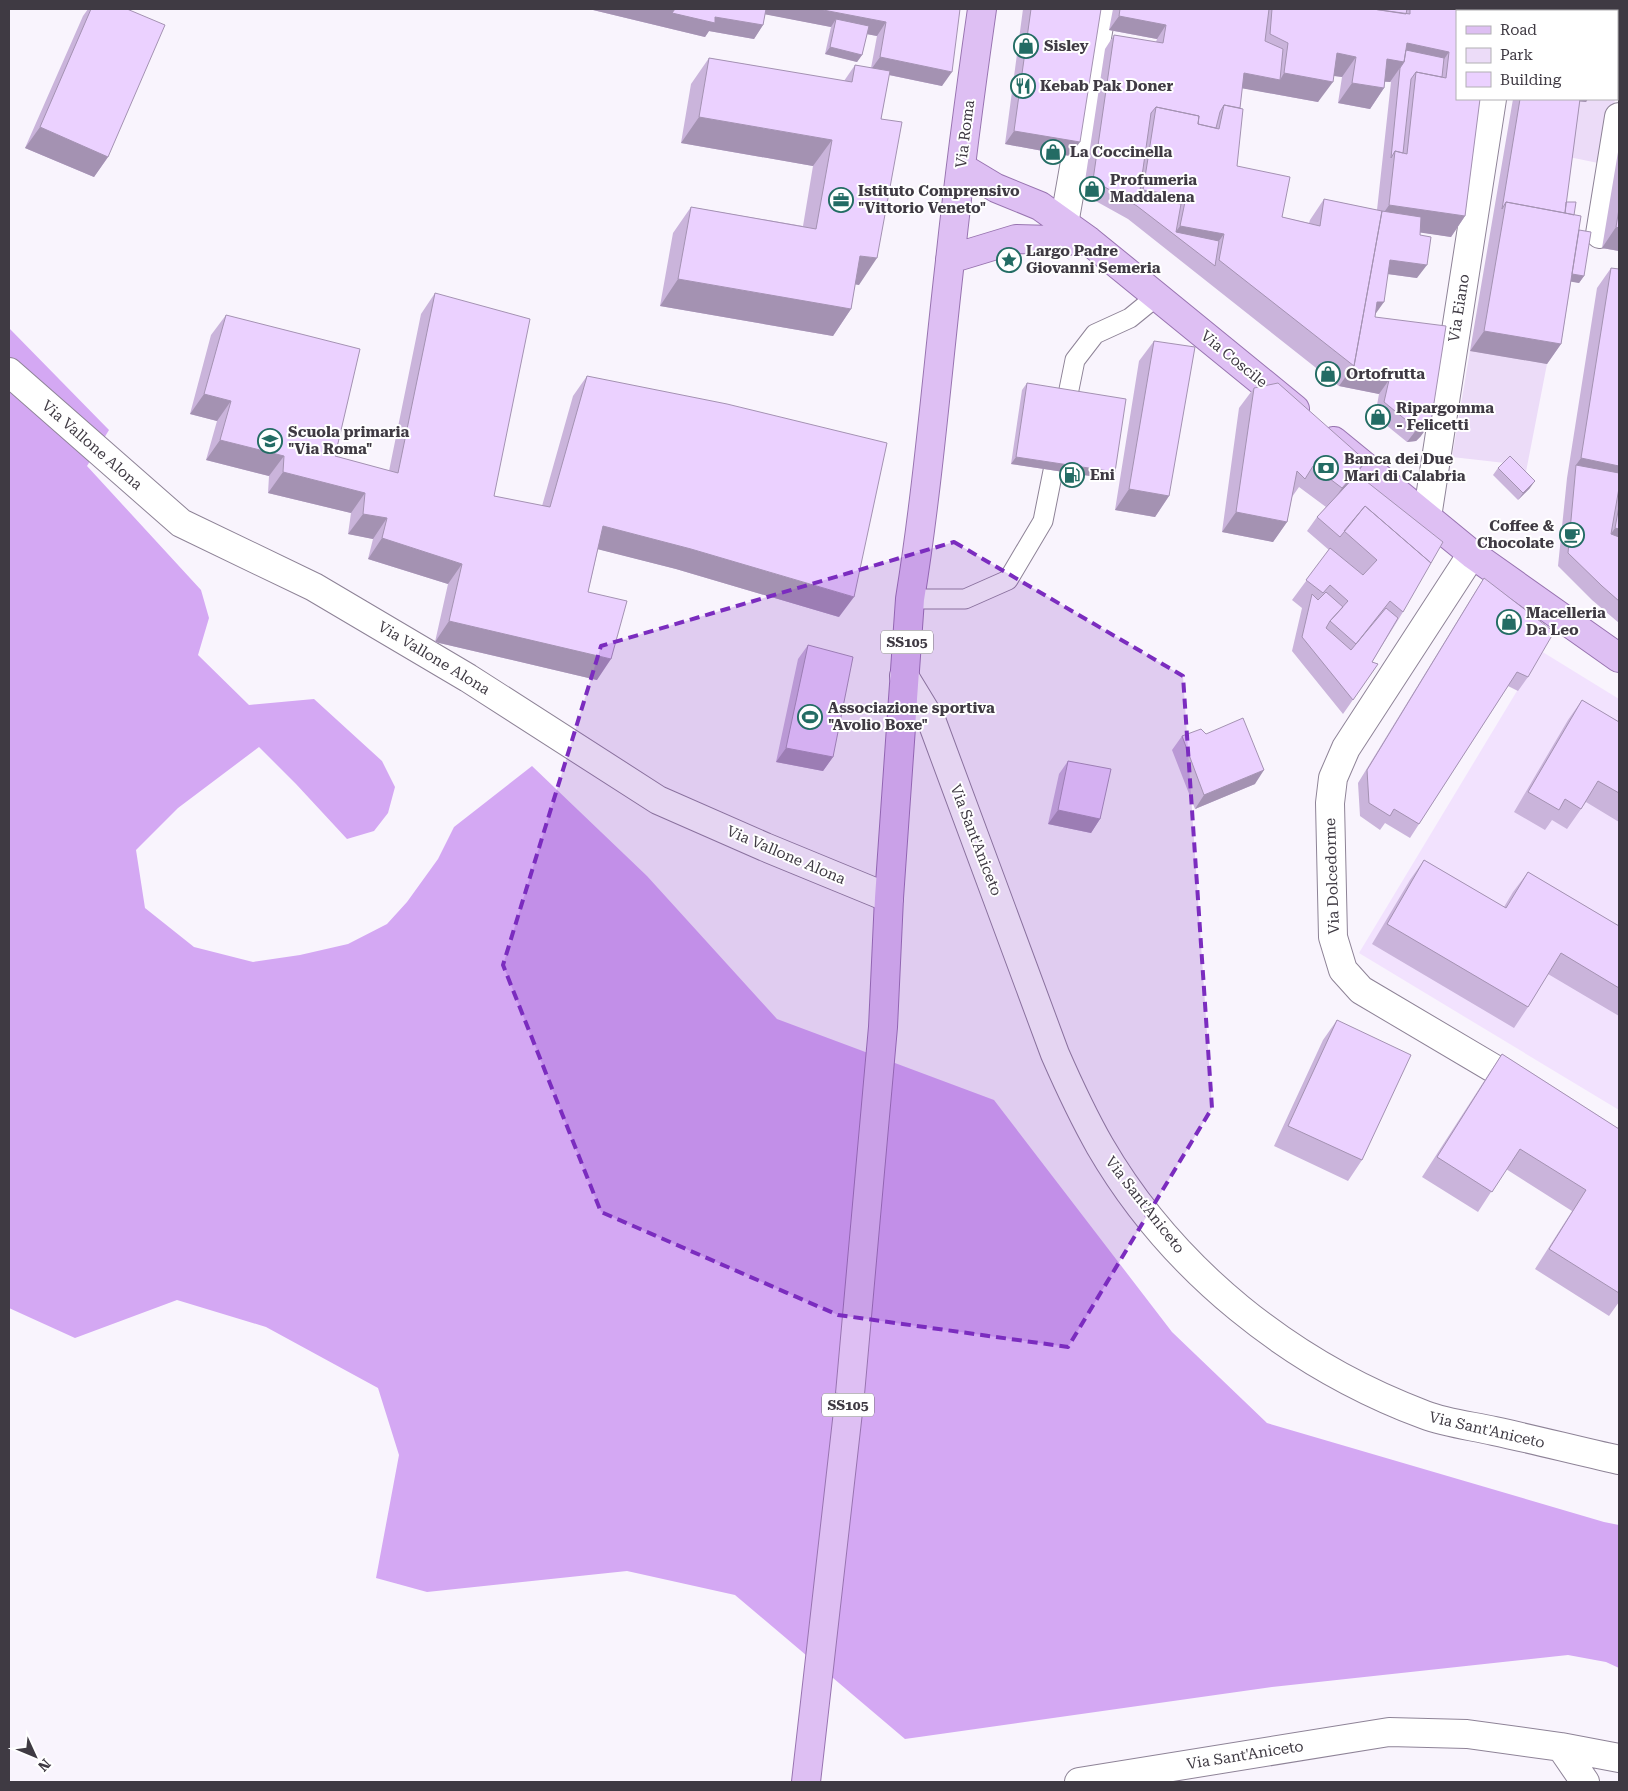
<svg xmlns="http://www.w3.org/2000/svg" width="1628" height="1791" font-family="'Roboto Serif',serif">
	<rect width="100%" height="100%" fill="#f9f4fd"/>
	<path fill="#f2e2fe" d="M 1541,651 L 1619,699 L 1619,1110 L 1359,953 Z"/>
	<path fill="#ecdcf8" d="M 1587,99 L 1615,99 L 1603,164 L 1564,156 L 1572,101 L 1586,102 Z
		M 1470,351 L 1547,364 L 1524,482 L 1505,463 L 1452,457 Z"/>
	<path fill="#d4a8f3" d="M 9,328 L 109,430 L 87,466 L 201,590 L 209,618 L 198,655 L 249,705 L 314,699 L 382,761 L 395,787 L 388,813 L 374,831 L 347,839 L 296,784 L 259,747 L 178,808 L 136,850 L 145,908 L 194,947 L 253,962 L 300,955 L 348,944 L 387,924 L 407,902 L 438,859 L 454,827 L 532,766 L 647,876 L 777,1019 L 994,1100 L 1172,1332 L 1267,1423 L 1604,1522 L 1619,1525 L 1619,1668 L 1606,1662 L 1568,1655 L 1272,1687 L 905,1739 L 735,1595 L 627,1571 L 427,1592 L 376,1578 L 399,1455 L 378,1388 L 266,1327 L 177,1300 L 75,1338 L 9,1308 Z"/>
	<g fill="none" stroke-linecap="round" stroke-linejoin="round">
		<defs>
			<path id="service" d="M 1064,414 L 1075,360 L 1095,334 L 1130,318 L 1157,296
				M 910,599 L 965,599 L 1008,580 L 1043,521 L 1058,446"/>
			<path id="minor" d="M 1487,9 L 1502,11
				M 1617,30 L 1619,30
				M 1064,224 L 1102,9
				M 1600,234 L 1619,117
				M 9,372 L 181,523 L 314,587 L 468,678 L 658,800 L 765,847 L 889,898
				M 1427,517 L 1492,99
				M 1472,554 L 1346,748 L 1333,778 L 1330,803 L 1333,937 L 1343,970 L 1361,990 L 1525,1087
				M 904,676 L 932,722 L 1055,1054 C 1069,1086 1083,1116 1100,1146 C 1172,1270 1291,1365 1425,1415 C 1446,1423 1472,1426 1494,1431 C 1536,1440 1578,1451 1619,1460
				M 1561,1747 L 1585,1782
				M 1079,1782 L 1389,1732 L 1467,1734 L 1561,1747 L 1619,1758"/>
			<path id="primary" d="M 961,167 L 996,188 L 1040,206 L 1089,241 L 1295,409
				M 950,259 L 1016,239 L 1089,241
				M 1334,441 L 1472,554 L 1619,658
				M 806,1782 L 850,1394 L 883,1027 L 889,898 L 910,599 C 928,487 937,374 950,261 C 959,176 970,93 982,9"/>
		</defs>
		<use href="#service" stroke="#8e8397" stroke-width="21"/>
		<use href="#minor" stroke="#8e8397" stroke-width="30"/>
		<use href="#primary" stroke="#9874b0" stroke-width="30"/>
		<use href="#service" stroke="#fff" stroke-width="19"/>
		<use href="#minor" stroke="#fff" stroke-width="28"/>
		<use href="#primary" stroke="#debff3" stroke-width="28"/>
	</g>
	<path fill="#cab4db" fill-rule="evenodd" d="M 88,9 L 127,9 L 108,157 L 94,177 L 25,148 L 83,16 Z
		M 593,9 L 960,9 L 942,86 L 889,75 L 881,119 L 859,285 L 855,284 L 851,309 L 833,336 L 660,306 L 673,233 L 691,207 L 803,226 L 813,166 L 681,143 L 691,84 L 709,58 L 844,81 L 855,65 L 871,68 L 877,36 L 867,34 L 862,55 L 857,62 L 825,54 L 831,27 L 765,14 L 763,25 L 754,39 L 709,31 L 705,37 L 593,10 Z
		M 1023,9 L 1101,9 L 1070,156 L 1005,144 Z
		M 1113,9 L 1491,9 L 1465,216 L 1451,237 L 1420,232 L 1417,278 L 1388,274 L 1375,315 L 1375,317 L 1421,436 L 1416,441 L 1407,442 L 1375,416 L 1379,394 L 1339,386 L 1128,219 L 1083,194 L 1105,49 L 1114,35 L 1156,42 L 1157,39 L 1109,30 ZM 1333,76 L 1342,77 L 1338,103 L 1370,109 L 1384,88 L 1385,82 L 1391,82 L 1377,210 L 1324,199 L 1310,220 L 1309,223 L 1282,217 L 1237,166 L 1240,108 L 1242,88 L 1318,102 Z
		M 1513,99 L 1588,99 L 1586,102 L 1580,101 L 1566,202 L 1574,215 L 1579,230 L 1584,276 L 1579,283 L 1571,281 L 1561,344 L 1547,364 L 1470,351 Z
		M 1619,146 L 1619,251 L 1602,248 Z
		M 1611,268 L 1619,269 L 1619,623 L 1592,600 L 1558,566 L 1567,478 L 1597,288 Z
		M 435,293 L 494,496 L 542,506 L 573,396 L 587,376 L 839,617 L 676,569 L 598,549 L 588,592 L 597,680 L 435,642 L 448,584 L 368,559 L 373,539 L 348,534 L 351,513 L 268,493 L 269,476 L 206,460 L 217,421 L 190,414 L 211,335 L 226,315 L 335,456 L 389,471 L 421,314 Z
		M 1154,341 L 1169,496 L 1155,517 L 1115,510 L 1139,361 Z
		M 1027,383 L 1110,479 L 1011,464 L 1022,390 Z
		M 1254,388 L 1366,461 L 1357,474 L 1403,612 L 1372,662 L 1378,664 L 1343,714 L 1292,651 L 1302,608 L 1292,600 L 1329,550 L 1307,531 L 1317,517 L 1326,507 L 1299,487 L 1292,497 L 1287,522 L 1273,542 L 1222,532 L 1239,408 Z
		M 1498,468 L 1530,488 L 1518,500 L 1493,475 Z
		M 1484,578 L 1528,677 L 1518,691 L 1508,686 L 1410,838 L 1385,823 L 1380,830 L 1360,816 L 1358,783 L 1475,592 Z
		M 808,645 L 833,757 L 823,771 L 776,762 L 798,659 Z
		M 1582,700 L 1619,722 L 1619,822 L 1586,802 L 1567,829 L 1552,820 L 1545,830 L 1514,812 L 1568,720 Z
		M 1182,736 L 1255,784 L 1195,809 L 1172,750 Z
		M 1068,761 L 1100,819 L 1091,833 L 1048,824 L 1059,774 Z
		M 1424,860 L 1504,907 L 1513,892 L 1528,872 L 1619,926 L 1619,1016 L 1548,974 L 1528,1007 L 1514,1028 L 1372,944 L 1410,880 Z
		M 1337,1020 L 1362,1160 L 1348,1181 L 1274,1146 L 1323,1040 Z
		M 1502,1054 L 1619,1129 L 1619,1302 L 1609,1316 L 1535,1269 L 1572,1211 L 1506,1169 L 1478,1212 L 1422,1177 L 1488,1075 Z"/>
	<path fill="#a492b2" d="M 594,9 L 675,9 L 715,17 L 763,25 L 754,39 L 709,31 L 705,37 L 593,10 Z
		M 761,9 L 818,9 L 886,22 L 877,36 L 834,28 L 836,19 L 831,27 L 758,13 Z
		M 1119,16 L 1166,25 L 1157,39 L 1109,30 Z
		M 1407,43 L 1449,52 L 1435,72 L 1402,65 L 1390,82 L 1372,80 L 1387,59 Z
		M 830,47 L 862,55 L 857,62 L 825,54 Z
		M 1337,53 L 1356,57 L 1342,77 L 1322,74 Z
		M 880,57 L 952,72 L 942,86 L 870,71 Z
		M 1244,73 L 1280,80 L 1284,73 L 1333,82 L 1318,102 L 1235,87 Z
		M 1352,83 L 1384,88 L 1370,109 L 1338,103 Z
		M 1573,99 L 1588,99 L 1586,102 L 1572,101 Z
		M 699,117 L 832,140 L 813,166 L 681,143 Z
		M 40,127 L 108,157 L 94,177 L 25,148 Z
		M 1014,131 L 1080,142 L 1070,156 L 1005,144 Z
		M 1143,190 L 1186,197 L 1172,218 L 1137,206 L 1134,204 Z
		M 1389,205 L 1465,216 L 1451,237 L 1375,226 Z
		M 1180,226 L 1224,234 L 1209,255 L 1174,234 Z
		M 1616,227 L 1619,228 L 1619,251 L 1602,248 Z
		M 860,256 L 877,258 L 859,285 L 842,282 Z
		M 1390,260 L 1427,265 L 1417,278 L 1380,273 Z
		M 1566,273 L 1584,276 L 1579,283 L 1561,280 Z
		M 678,279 L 851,309 L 833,336 L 660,306 Z
		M 1377,302 L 1384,302 L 1374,316 Z
		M 1484,331 L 1561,344 L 1547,364 L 1470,351 Z
		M 1349,372 L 1389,380 L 1379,394 L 1339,386 Z
		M 204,394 L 231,401 L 217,421 L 190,414 Z
		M 1431,422 L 1421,436 L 1416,441 L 1407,442 L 1417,429 Z
		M 220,440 L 284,456 L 269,476 L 206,460 Z
		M 1016,457 L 1115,472 L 1110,479 L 1011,464 Z
		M 1581,458 L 1619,466 L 1619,477 L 1576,465 Z
		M 1366,461 L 1352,481 L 1328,508 L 1342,488 Z
		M 283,472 L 365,493 L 351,513 L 268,493 Z
		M 1535,481 L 1530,488 L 1518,500 L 1523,493 Z
		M 1129,489 L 1169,496 L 1155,517 L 1115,510 Z
		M 1236,512 L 1287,522 L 1273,542 L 1222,532 Z
		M 363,514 L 387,518 L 373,539 L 348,534 Z
		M 603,526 L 691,549 L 854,597 L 839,617 L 676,569 L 589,547 Z
		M 1615,528 L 1619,529 L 1619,554 L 1601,548 Z
		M 382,538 L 462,564 L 448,584 L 368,559 Z
		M 449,621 L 611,659 L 597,680 L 435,642 Z
		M 786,748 L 833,757 L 823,771 L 776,762 Z
		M 1264,770 L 1255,784 L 1195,809 L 1204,795 Z
		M 1058,810 L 1100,819 L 1091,833 L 1048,824 Z"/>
	<path fill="#ebd1ff" stroke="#a492b2" d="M 91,9 L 127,9 L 165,25 L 108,157 L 40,127 Z
		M 675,9 L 766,9 L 763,25 L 715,17 L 715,23 L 672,13 Z
		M 818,9 L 960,9 L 952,72 L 880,57 L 886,22 Z
		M 1031,9 L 1101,9 L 1080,142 L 1014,131 Z
		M 1120,9 L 1269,9 L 1265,41 L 1283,49 L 1280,80 L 1244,73 L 1240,108 L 1224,105 L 1220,112 L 1216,128 L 1198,124 L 1199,116 L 1156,107 L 1151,113 L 1139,197 L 1181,204 L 1176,232 L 1219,241 L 1215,266 L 1137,206 L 1093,180 L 1114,35 L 1163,43 L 1166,25 L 1119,16 Z
		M 1272,9 L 1373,9 L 1410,14 L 1410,9 L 1491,9 L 1491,11 L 1457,11 L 1457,99 L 1480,99 L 1465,216 L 1389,205 L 1395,151 L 1407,154 L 1416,72 L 1446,78 L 1449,52 L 1407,43 L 1404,62 L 1387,59 L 1384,88 L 1352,83 L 1356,57 L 1337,53 L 1333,82 L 1284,73 L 1288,43 L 1270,34 Z
		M 1373,9 L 1407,9 L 1406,14 Z
		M 836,19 L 869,26 L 862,55 L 830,47 Z
		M 1406,50 L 1444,58 L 1442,77 L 1416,72 L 1411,79 L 1403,153 L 1395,151 L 1391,158 L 1400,68 L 1404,62 Z
		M 709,58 L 852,82 L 855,65 L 890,71 L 881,119 L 902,122 L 877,258 L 860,256 L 851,309 L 678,279 L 691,207 L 816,229 L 832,140 L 699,117 Z
		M 1520,99 L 1580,99 L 1565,213 L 1506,202 L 1502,209 Z
		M 1224,105 L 1243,109 L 1237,166 L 1290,177 L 1282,217 L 1320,226 L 1324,199 L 1382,211 L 1354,366 L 1219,260 L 1224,234 L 1180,226 L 1186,197 L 1143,190 L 1156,107 L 1199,116 L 1198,124 L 1219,129 Z
		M 1506,202 L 1581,216 L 1561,344 L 1484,331 Z
		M 1566,202 L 1576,202 L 1574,215 L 1565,213 Z
		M 1619,209 L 1619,228 L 1616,227 Z
		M 1382,211 L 1421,217 L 1420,235 L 1431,237 L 1427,265 L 1390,260 L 1384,302 L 1377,302 L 1375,317 L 1446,326 L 1431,422 L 1426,427 L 1417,429 L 1384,402 L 1389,380 L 1349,372 L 1354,366 Z
		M 1579,230 L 1591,232 L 1584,276 L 1572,274 Z
		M 1611,268 L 1619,269 L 1619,466 L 1581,458 Z
		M 435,293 L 530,319 L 494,496 L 550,507 L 587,376 L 727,404 L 887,443 L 854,597 L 691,549 L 603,526 L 588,592 L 627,601 L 611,659 L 449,621 L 462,564 L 382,538 L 387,518 L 363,514 L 365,493 L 283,472 L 284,456 L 220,440 L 231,401 L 204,394 L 226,315 L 360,349 L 335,456 L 398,473 Z
		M 1154,341 L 1195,347 L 1169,496 L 1129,489 Z
		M 1027,383 L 1126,399 L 1115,472 L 1016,457 Z
		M 1278,383 L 1366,461 L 1342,488 L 1313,466 L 1305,479 L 1297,471 L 1287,522 L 1236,512 L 1254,388 Z
		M 1510,456 L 1535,481 L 1523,493 L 1498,468 Z
		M 1576,465 L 1619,473 L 1619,488 L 1611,534 L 1619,537 L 1619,601 L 1602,586 L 1568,553 Z
		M 1357,474 L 1443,542 L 1431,563 L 1365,506 L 1340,537 L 1317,517 Z
		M 1365,506 L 1431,563 L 1403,612 L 1390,601 L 1356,644 L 1330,621 L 1348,601 L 1330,585 L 1323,593 L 1306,580 L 1330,548 L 1363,575 L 1377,560 L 1344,531 Z
		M 1619,506 L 1619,529 L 1615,528 Z
		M 1484,578 L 1554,632 L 1528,677 L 1517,672 L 1419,824 L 1394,809 L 1390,816 L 1369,803 L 1367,770 Z
		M 1326,592 L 1343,607 L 1330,621 L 1326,628 L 1351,650 L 1386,608 L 1398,618 L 1372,662 L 1378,664 L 1353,700 L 1302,637 L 1312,594 L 1318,600 Z
		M 808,645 L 853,657 L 833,757 L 786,748 Z
		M 1582,700 L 1619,722 L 1619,793 L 1598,781 L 1581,809 L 1565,799 L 1559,810 L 1528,792 Z
		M 1243,718 L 1264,770 L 1204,795 L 1182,736 L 1201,729 L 1206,734 Z
		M 1068,761 L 1111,769 L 1100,819 L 1058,810 Z
		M 1424,860 L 1506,908 L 1528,872 L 1619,926 L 1619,988 L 1561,953 L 1528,1007 L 1387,924 Z
		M 1337,1020 L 1411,1055 L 1362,1160 L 1288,1126 Z
		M 1502,1054 L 1619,1129 L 1619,1293 L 1549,1249 L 1586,1190 L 1520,1149 L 1492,1192 L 1437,1157 Z"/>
	<path fill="#7b2cbf" fill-opacity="0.2" stroke="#7b2cbf" stroke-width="4" stroke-dasharray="10 6" stroke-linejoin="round" d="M 954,542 L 1183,676 L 1212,1108 L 1068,1347 L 838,1315 L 601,1212 L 503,965 L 601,646 Z"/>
	<defs>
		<symbol id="shop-ring" viewBox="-11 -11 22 22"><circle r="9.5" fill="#fff" stroke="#236c64" stroke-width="1.5"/><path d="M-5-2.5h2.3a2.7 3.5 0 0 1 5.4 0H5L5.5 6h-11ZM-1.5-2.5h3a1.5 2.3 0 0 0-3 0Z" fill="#236c64"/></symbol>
		<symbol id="restaurant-ring" viewBox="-11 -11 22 22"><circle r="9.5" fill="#fff" stroke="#236c64" stroke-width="1.5"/><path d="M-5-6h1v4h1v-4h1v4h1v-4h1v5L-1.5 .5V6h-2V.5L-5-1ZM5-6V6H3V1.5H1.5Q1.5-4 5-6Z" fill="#236c64"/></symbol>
		<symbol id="office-ring" viewBox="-11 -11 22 22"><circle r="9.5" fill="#fff" stroke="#236c64" stroke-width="1.5"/><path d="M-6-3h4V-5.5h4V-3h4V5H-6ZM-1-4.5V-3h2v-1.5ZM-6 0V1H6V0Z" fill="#236c64"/></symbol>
		<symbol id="sight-ring" viewBox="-11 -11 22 22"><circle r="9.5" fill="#fff" stroke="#236c64" stroke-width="1.5"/><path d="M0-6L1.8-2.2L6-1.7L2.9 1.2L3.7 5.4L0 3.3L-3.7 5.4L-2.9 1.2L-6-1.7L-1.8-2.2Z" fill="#236c64"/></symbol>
		<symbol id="school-ring" viewBox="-11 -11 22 22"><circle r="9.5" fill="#fff" stroke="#236c64" stroke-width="1.5"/><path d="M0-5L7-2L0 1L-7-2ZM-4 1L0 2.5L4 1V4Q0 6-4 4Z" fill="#236c64"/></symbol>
		<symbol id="bank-ring" viewBox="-11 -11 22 22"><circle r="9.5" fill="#fff" stroke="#236c64" stroke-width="1.5"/><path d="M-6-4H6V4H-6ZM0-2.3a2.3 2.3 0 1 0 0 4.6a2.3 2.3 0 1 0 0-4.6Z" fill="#236c64"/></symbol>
		<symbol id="fuel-ring" viewBox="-11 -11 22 22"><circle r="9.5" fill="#fff" stroke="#236c64" stroke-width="1.5"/><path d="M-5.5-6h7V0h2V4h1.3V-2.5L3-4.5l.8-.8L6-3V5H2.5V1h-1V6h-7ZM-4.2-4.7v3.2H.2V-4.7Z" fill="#236c64"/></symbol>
		<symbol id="cafe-ring" viewBox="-11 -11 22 22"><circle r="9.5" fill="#fff" stroke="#236c64" stroke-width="1.5"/><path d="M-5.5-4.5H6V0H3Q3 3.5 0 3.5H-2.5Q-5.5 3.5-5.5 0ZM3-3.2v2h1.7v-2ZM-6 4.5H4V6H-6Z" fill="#236c64"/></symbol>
		<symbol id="stadium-ring" viewBox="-11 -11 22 22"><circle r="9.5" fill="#fff" stroke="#236c64" stroke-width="1.5"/><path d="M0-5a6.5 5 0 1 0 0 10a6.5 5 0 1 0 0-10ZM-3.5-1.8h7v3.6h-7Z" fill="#236c64"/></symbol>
	</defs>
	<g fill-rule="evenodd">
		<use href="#shop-ring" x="1012" y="32" width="28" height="28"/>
		<use href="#restaurant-ring" x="1009" y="72" width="28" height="28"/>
		<use href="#shop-ring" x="1039" y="138" width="28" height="28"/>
		<use href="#shop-ring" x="1078" y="175" width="28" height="28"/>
		<use href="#office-ring" x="827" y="186" width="28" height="28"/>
		<use href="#sight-ring" x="995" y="246" width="28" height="28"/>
		<use href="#shop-ring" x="1314" y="360" width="28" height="28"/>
		<use href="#shop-ring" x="1364" y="403" width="28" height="28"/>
		<use href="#school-ring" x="256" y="427" width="28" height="28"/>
		<use href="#bank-ring" x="1312" y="454" width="28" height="28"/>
		<use href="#fuel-ring" x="1058" y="461" width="28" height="28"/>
		<use href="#cafe-ring" x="1558" y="521" width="28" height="28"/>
		<use href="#shop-ring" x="1495" y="608" width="28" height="28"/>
		<use href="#stadium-ring" x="796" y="703" width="28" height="28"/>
	</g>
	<g text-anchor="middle" stroke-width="4" stroke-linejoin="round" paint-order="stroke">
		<g fill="#fff" stroke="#79757b" stroke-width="1">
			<rect x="881" y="630.5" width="52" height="23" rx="4"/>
			<rect x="822" y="1393.5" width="52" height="23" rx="4"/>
		</g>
		<g font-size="14" font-weight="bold" fill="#3f3a43">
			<text x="907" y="647">SS105</text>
			<text x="848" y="1410">SS105</text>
		</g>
		<g font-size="15" font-weight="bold" fill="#3f3a43" stroke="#fff" text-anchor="start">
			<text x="1044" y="51">Sisley</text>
			<text x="1040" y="91">Kebab Pak Doner</text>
			<text x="1070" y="157">La Coccinella</text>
			<text x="1110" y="185">Profumeria<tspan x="1110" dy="17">Maddalena</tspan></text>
			<text x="858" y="196">Istituto Comprensivo<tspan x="858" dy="17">"Vittorio Veneto"</tspan></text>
			<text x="1026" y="256">Largo Padre<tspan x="1026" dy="17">Giovanni Semeria</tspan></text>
			<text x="1346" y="379">Ortofrutta</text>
			<text x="1396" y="413">Ripargomma<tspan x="1396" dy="17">- Felicetti</tspan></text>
			<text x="288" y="437">Scuola primaria<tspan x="288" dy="17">"Via Roma"</tspan></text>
			<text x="1344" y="464">Banca dei Due<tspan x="1344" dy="17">Mari di Calabria</tspan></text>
			<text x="1090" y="480">Eni</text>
			<text x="1554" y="531" text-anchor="end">Coffee &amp;<tspan x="1554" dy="17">Chocolate</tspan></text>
			<text x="1526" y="618">Macelleria<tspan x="1526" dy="17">Da Leo</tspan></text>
			<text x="828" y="713">Associazione sportiva<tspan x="828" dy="17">"Avolio Boxe"</tspan></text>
		</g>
		<g font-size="15" fill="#3f3a43" stroke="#fff">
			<text transform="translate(965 134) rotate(-83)" y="5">Via Roma</text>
			<text transform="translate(1459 308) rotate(-81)" y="5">Via Eiano</text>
			<text transform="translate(1234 359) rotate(39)" y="5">Via Coscile</text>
			<text transform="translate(92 445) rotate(41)" y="5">Via Vallone Alona</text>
			<text transform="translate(434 658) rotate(31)" y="5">Via Vallone Alona</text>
			<text transform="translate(976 840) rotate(69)" y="5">Via Sant'Aniceto</text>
			<text transform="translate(786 855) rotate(23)" y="5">Via Vallone Alona</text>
			<text transform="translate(1332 876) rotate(-92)" y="5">Via Dolcedorme</text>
			<text transform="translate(1145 1205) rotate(52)" y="5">Via Sant'Aniceto</text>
			<text transform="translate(1487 1430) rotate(13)" y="5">Via Sant'Aniceto</text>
			<text transform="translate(1245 1755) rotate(-9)" y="5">Via Sant'Aniceto</text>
		</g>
	</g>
	<rect width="1628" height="1791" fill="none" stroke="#3f3a43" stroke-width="20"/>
	<rect x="1456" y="10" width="162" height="90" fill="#ffffff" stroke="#b2b0b4"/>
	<rect x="1466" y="26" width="25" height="8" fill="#debff3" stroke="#b2b0b4"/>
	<text x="1500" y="35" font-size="15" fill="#3f3a43">Road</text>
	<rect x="1466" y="48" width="25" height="15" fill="#ecdcf8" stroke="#b2b0b4"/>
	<text x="1500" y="60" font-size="15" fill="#3f3a43">Park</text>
	<rect x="1466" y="72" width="25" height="15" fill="#ebd1ff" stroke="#b2b0b4"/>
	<text x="1500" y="85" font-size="15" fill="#3f3a43">Building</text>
	<g transform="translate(35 1756) rotate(134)" stroke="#ffffff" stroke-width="4" paint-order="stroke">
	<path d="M0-4L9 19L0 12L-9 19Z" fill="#3f3a43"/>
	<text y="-8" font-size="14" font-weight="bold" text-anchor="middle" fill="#3f3a43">N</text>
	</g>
</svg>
